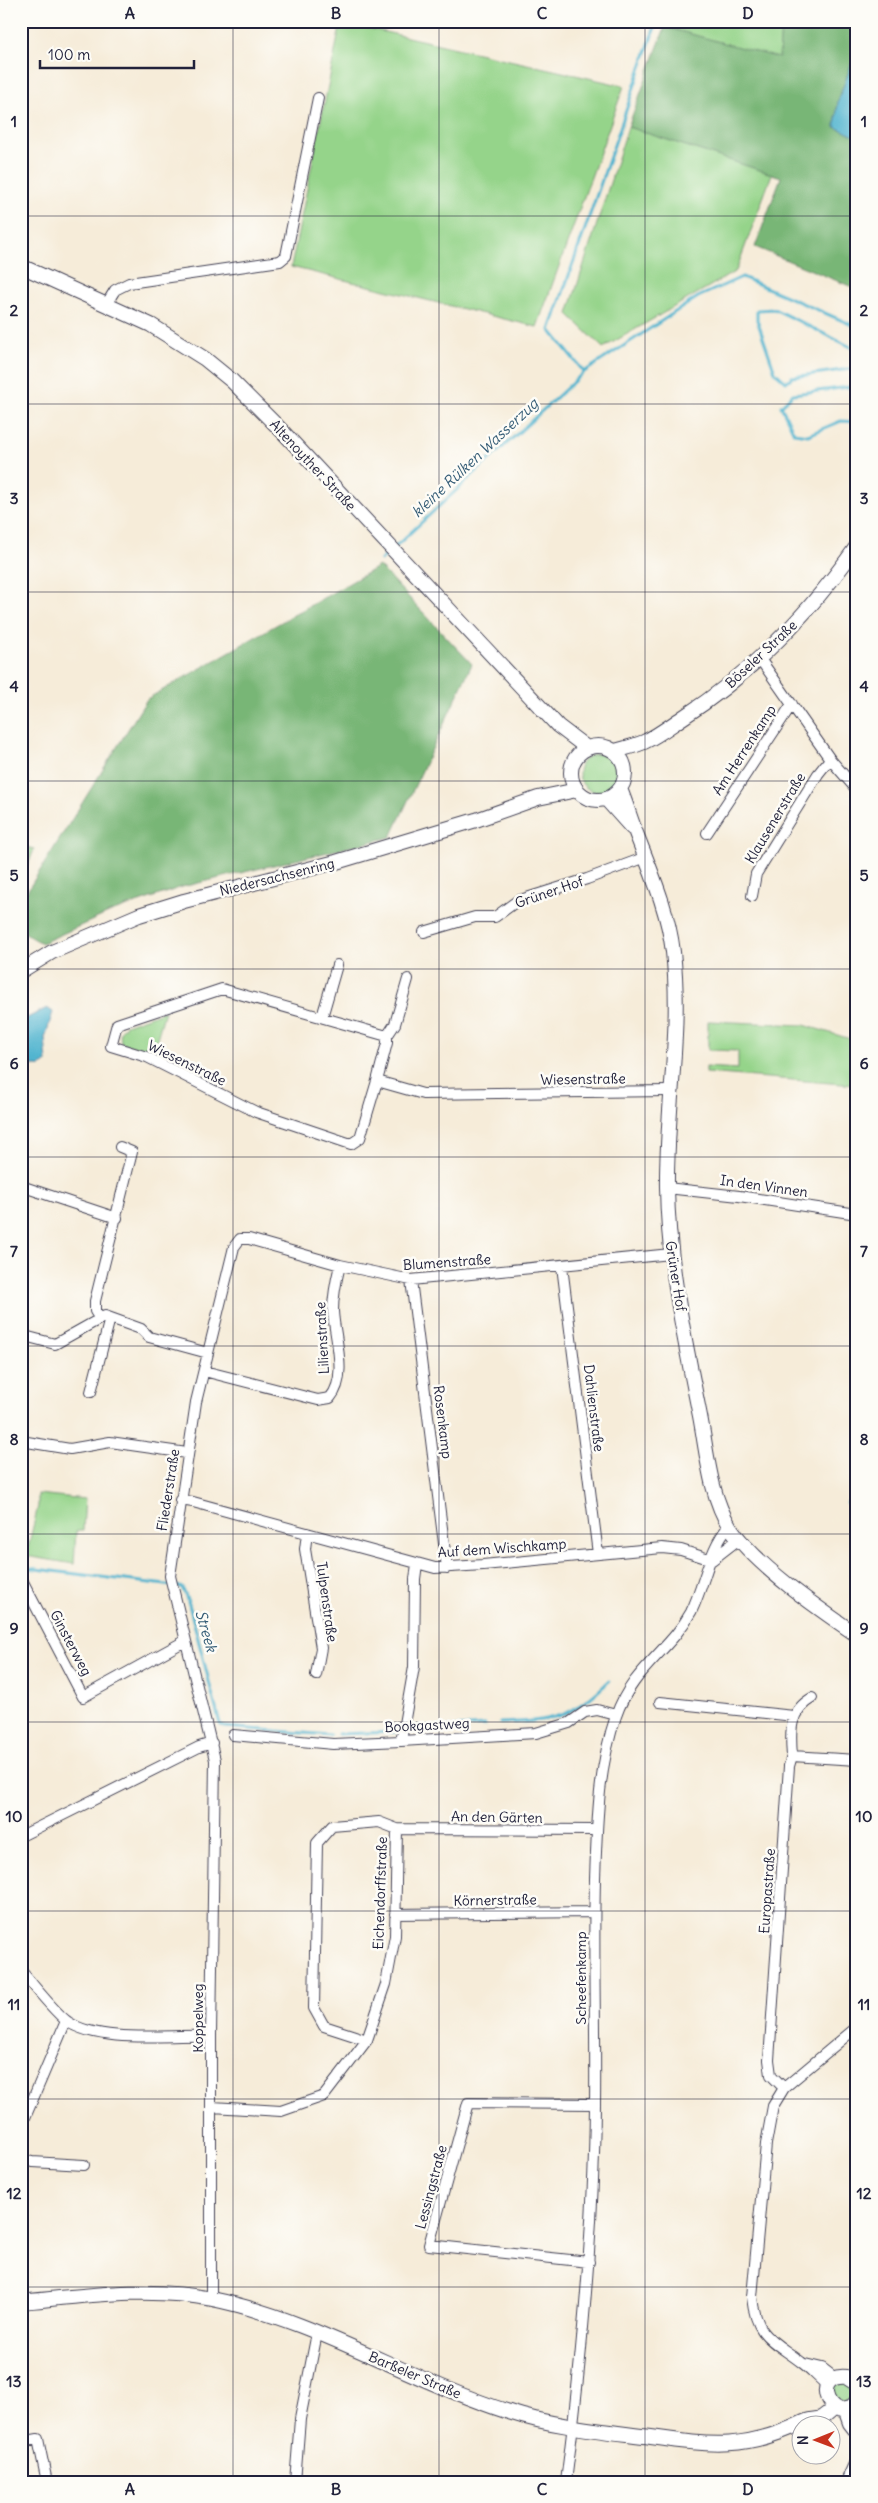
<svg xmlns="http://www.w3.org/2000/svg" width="878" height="2503" font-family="Delius,sans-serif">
	<rect width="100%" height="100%" fill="#fdfcf7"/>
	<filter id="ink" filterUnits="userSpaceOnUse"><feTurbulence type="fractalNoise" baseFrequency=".02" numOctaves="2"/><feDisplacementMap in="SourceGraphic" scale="10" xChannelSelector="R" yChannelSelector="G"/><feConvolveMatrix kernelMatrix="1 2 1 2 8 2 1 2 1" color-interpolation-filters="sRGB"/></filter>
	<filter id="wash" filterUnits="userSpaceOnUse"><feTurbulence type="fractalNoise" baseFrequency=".0096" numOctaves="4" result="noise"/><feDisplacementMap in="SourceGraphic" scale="20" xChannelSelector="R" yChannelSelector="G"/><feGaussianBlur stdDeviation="1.12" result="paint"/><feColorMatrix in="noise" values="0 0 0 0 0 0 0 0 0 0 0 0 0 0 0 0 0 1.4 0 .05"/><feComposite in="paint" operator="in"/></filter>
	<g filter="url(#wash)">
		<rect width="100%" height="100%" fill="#f6ecd9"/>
		<path fill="#95d48a" stroke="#5c7b62" d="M 667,21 L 781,21 L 780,59 L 665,27 Z
			M 341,22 L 624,86 L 537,327 L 291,267 Z
			M 628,127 L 772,174 L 736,271 L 603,348 L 568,314 Z
			M579 773a19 19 0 1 1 38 0a19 19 0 1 1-38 0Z
			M 21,846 L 34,849 L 28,865 L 21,863 Z
			M 165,1011 L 153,1052 L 121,1043 L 120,1032 L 126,1025 Z
			M 708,1021 L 804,1025 L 857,1041 L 855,1085 L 706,1073 L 706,1067 L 738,1069 L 738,1051 L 708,1050 Z
			M 38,1494 L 85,1499 L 83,1531 L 76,1531 L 74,1564 L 26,1556 L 38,1506 Z
			M832 2393a10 10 0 1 1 20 0a10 10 0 1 1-20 0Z"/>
		<path fill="#78b676" stroke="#4d6c58" d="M 781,21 L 857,21 L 857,49 L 838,101 L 835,127 L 857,137 L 857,289 L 755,247 L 781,177 L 628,127 L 665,27 L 779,58 Z
			M 379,566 L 472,664 L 391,837 L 182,887 L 111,912 L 42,943 C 15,929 21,929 21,901 L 147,699 Z"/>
		<path fill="#50b4cf" stroke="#396b85" d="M 857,49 L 857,137 L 835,127 L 838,101 Z
			M 47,1008 L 53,1012 L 45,1038 L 47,1062 C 41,1068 36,1067 29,1064 L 21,1044 L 21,1021 Z"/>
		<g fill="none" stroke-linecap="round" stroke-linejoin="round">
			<path stroke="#50b4cf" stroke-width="3" d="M 857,350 L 774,309 L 757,310 L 757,320 L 775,372 L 786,382 L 792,377 L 857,368
				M 584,372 L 550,330 L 657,21
				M 857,386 L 793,394 L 781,406 L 794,433 L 808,435 L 841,421 L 857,422
				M 395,547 L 584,372 L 698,297 L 742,277 L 857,327
				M 381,560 L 391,551
				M 847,1503 L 857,1493
				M 28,1568 L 182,1587 L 189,1604 L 220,1724 L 224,1727 L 330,1735
				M 500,1723 C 551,1721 571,1719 609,1681
				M 418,1730 L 485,1725
				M 338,1734 L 396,1732"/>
		</g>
	</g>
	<g filter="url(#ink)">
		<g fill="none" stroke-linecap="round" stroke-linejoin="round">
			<defs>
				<path id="street" d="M 107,303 L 115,290 L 129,283 L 280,261 L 286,256 L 318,98
					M 760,659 L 830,759 L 857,790
					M 707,833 L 792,704
					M 752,896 L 756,874 L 818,774 L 830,759
					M 424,932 L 475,917 L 495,917 L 517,901 L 587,879 L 646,857
					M 322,1017 L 337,965
					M 387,1036 L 395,1024 L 408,979
					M 377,1081 L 387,1043 L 387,1036 L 222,989 L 117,1024 L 111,1046 L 147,1057 L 256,1112 L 351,1144 L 360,1138 L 377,1081 L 423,1094 L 670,1091
					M 21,1186 L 117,1218
					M 667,1188 L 739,1196 L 857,1214
					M 562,1266 L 598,1554
					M 411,1280 L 447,1568
					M 100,1319 L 95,1311 L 95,1301 L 132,1152 L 120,1147
					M 21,1335 L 55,1344 L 105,1316 L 141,1329 L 149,1337 L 208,1353
					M 204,1371 L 318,1400 L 330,1398 C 349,1376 334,1337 333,1311 C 333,1295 336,1281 340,1265
					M 91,1392 L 110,1318
					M 21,1441 L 70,1449 L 110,1442 L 187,1453
					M 180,1500 L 193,1502 L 435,1568 L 483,1565 L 662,1548 L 681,1550 L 712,1560
					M 307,1533 L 305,1549 L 321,1648 L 316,1675
					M 712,1560 L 739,1539
					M 21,1578 L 83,1697 L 185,1641
					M 660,1702 L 794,1716
					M 233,1735 L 333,1744 L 401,1741 L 536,1733 L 569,1723 L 585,1712 L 597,1710 L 616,1715
					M 401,1741 L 414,1667 L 415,1579 L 417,1564
					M 792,1756 C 790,1731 789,1711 812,1698
					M 21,1836 L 199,1747 L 212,1743
					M 395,1914 L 594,1912
					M 21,1971 C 33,1984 54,2012 68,2022 C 103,2044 169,2034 211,2036
					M 367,2040 L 324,2026 L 314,2008 L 317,1843 L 332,1826 L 379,1822 L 397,1829 L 597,1830
					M 784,2088 L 771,2075 L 769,2060 L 789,1766 L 792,1756 L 857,1760
					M 212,2107 L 281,2111 L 324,2096 L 367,2040 L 386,1984 L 395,1936 L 397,1829
					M 21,2127 L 66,2021
					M 21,2159 L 32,2162 L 84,2165
					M 589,2262 L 429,2245 L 468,2103 L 595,2104
					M 211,2299 L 211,2036 L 215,1760 L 170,1576 L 196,1402 L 234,1247 L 240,1239 L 249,1239 L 340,1265 L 411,1280 L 671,1254
					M 805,2364 L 822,2368 L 835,2378
					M 827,2385 C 818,2378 811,2369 801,2362 C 772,2340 756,2337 752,2297 L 766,2144 L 773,2106 L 784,2088 L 857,2027
					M 21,2442 L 38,2439 L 47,2482
					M 295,2482 L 300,2419 L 317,2333
					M 566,2482 C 582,2356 594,2230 595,2104 C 596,2029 593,1954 595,1879 C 597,1824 598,1768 616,1716 C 632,1669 670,1651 691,1612 C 705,1584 709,1548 729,1526"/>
				<path id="secondary" d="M 21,266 L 151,325 L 205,359 L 232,381 L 282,431 L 558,726 L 587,748
					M571 773a27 27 0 1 1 54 0a27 27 0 1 1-54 0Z
					M 615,751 C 625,748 635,746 644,742 C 657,736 670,726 682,718 C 752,673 809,614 857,546
					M 620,789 C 626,803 630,818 636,833 C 651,872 668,910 673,952 C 682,1030 666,1109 667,1187 C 668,1264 685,1341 700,1416 C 707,1452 710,1496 730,1527 C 755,1565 819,1609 857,1635
					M 606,799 L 632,828
					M 21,971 L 52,952 L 139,915 L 184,901 L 336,862 L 476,820 L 538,798 L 577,790
					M 21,2302 C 84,2296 149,2286 212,2299 C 316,2320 408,2380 509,2412 C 555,2427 604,2431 651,2437 C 712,2446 747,2450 804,2422 C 810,2419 816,2420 821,2418 C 825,2416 830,2411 834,2408
					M 857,2384 L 846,2377 C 807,2374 833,2431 857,2401
					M 845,2409 L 850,2423 L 857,2432
					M 848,2482 L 857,2462"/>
			</defs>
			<use href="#street" stroke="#424053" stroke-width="12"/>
			<use href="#secondary" stroke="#424053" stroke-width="16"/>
			<use href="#street" stroke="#fff" stroke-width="10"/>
			<use href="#secondary" stroke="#fff" stroke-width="14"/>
		</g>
	</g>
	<path fill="none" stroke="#22223b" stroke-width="1" stroke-opacity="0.55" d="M 233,21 L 233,2482M 439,21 L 439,2482M 645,21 L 645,2482M 21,216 L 857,216M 21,404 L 857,404M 21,592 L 857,592M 21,781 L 857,781M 21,969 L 857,969M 21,1157 L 857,1157M 21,1346 L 857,1346M 21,1534 L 857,1534M 21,1722 L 857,1722M 21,1911 L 857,1911M 21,2099 L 857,2099M 21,2287 L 857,2287"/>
	<g text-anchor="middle" stroke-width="5" stroke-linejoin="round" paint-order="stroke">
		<g font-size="14" fill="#22223b" stroke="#fdfcf7">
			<text transform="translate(313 465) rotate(47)" y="5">Altenoyther Straße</text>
			<text transform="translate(761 654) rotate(-43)" y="5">Böseler Straße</text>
			<text transform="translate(744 750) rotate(-57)" y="5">Am Herrenkamp</text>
			<text transform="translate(775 818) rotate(-59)" y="5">Klausenerstraße</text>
			<text transform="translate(277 877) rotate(-14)" y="5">Niedersachsenring</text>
			<text transform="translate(549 892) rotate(-19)" y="5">Grüner Hof</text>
			<text transform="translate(187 1063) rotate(26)" y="5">Wiesenstraße</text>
			<text transform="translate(583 1079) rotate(-1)" y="5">Wiesenstraße</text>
			<text transform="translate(764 1186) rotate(8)" y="5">In den Vinnen</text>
			<text transform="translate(447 1262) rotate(-4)" y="5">Blumenstraße</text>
			<text transform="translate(676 1276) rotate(81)" y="5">Grüner Hof</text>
			<text transform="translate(322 1338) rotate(-93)" y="5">Lilienstraße</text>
			<text transform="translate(594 1408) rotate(83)" y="5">Dahlienstraße</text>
			<text transform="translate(443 1422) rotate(83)" y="5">Rosenkamp</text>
			<text transform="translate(168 1490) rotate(-81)" y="5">Fliederstraße</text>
			<text transform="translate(502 1548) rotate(-4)" y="5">Auf dem Wischkamp</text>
			<text transform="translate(327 1602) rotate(82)" y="5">Tulpenstraße</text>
			<text transform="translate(71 1643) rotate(62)" y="5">Ginsterweg</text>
			<text transform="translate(427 1725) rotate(-3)" y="5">Bookgastweg</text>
			<text transform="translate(497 1817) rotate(1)" y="5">An den Gärten</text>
			<text transform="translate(767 1891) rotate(-86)" y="5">Europastraße</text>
			<text transform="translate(380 1893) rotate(-88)" y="5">Eichendorffstraße</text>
			<text transform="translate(495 1900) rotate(-1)" y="5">Körnerstraße</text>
			<text transform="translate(581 1978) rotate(-90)" y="5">Scheefenkamp</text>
			<text transform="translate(198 2018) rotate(-90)" y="5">Koppelweg</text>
			<text transform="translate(431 2187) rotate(-75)" y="5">Lessingstraße</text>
			<text transform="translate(415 2375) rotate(23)" y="5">Barßeler Straße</text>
		</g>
		<g font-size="15" font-style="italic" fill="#345c76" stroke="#fdfcf7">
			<text transform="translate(475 458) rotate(-43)" y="5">kleine Rülken Wasserzug</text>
			<text transform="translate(206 1631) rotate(74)" y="5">Streek</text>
		</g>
	</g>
	<rect width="878" height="2503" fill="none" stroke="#fdfcf7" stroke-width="55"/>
	<g transform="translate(816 2440) rotate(269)"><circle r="24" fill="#fdfcf7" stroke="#a5a5ac"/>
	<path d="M0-4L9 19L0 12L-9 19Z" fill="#c8321e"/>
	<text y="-8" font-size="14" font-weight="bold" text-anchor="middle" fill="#22223b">N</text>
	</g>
	<path d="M40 60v8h154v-8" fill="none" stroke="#22223b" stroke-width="2.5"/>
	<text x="48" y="60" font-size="15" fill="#22223b" stroke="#fdfcf7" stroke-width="4" paint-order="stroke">100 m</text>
	<rect x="28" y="28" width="822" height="2448" fill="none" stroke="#22223b" stroke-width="2"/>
	<g font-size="16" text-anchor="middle" font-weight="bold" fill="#22223b">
		<text x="130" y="19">A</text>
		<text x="336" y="19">B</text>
		<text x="542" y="19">C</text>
		<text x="748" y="19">D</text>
		<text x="14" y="127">1</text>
		<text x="864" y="127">1</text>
		<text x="14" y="316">2</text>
		<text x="864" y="316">2</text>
		<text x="14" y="504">3</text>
		<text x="864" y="504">3</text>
		<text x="14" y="692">4</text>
		<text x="864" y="692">4</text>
		<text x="14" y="881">5</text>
		<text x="864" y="881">5</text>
		<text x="14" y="1069">6</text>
		<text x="864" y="1069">6</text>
		<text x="14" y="1257">7</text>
		<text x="864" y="1257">7</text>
		<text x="14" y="1445">8</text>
		<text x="864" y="1445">8</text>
		<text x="14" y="1634">9</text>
		<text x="864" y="1634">9</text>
		<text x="14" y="1822">10</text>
		<text x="864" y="1822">10</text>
		<text x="14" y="2010">11</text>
		<text x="864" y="2010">11</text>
		<text x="14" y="2199">12</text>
		<text x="864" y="2199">12</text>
		<text x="14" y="2387">13</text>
		<text x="864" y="2387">13</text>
		<text x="130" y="2495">A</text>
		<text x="336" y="2495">B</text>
		<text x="542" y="2495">C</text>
		<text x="748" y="2495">D</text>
	</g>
</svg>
